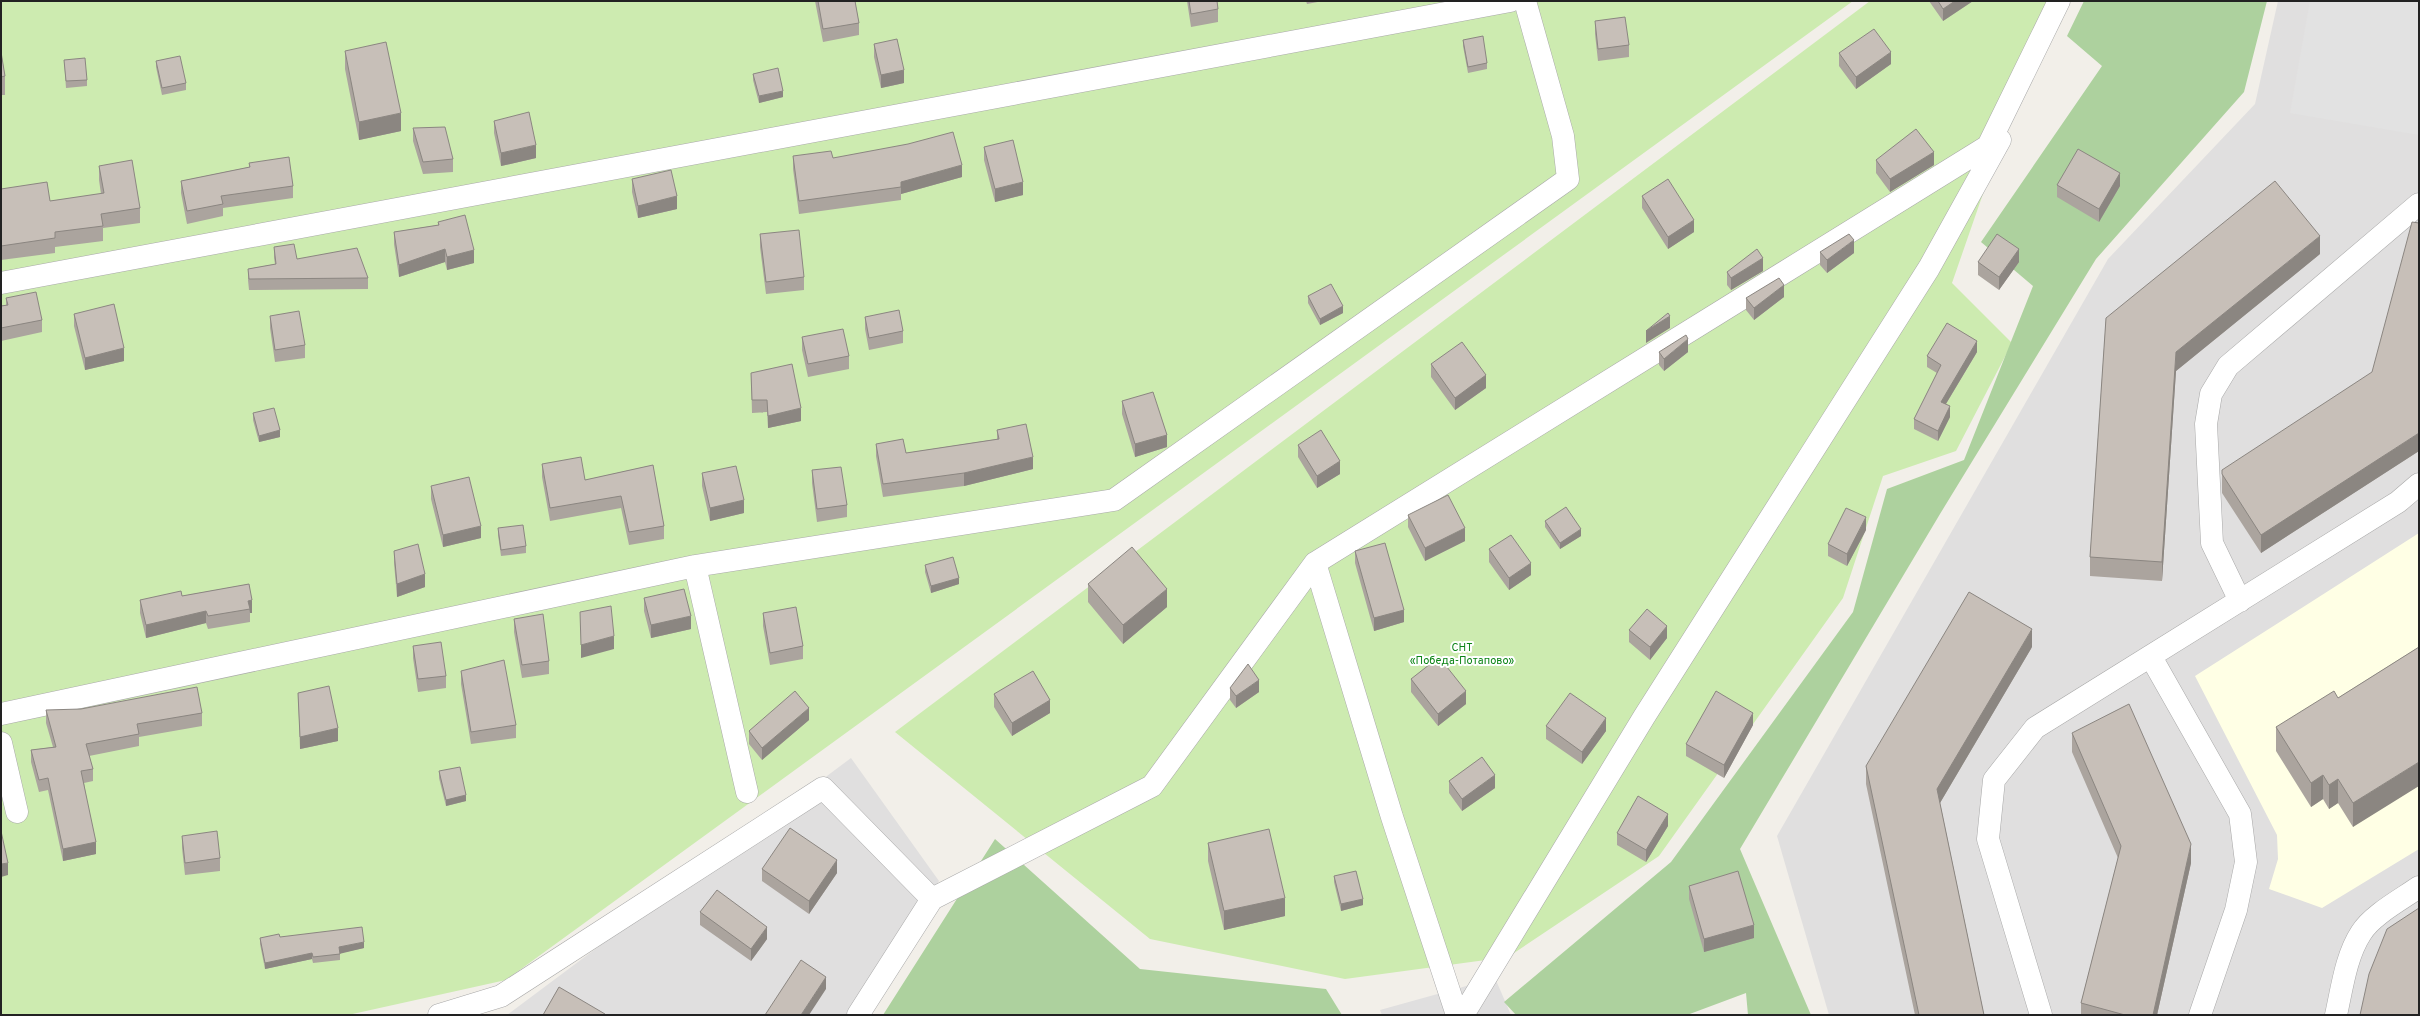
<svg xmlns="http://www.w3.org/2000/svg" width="2420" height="1016" font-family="Overpass,sans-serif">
	<rect width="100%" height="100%" fill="#f2efe9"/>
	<path fill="#e0dfdf" d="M 2278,1 L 2419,1 L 2419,1015 L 1829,1015 L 1777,836 L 2108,259 L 2255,104 Z
		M 851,758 L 939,881 L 852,1015 L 507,1015 Z
		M 1495,978 L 1511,1015 L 1382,1015 L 1380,1010 Z"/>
	<path fill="#ffffe5" d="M 2419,533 L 2419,849 L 2322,908 L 2269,889 L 2278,859 L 2277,835 L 2195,676 Z"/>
	<path fill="#cdebb0" d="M 1,1 L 1853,1 L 506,980 L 348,1015 L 1,1015 Z
		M 1870,1 L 2050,1 L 1952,283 L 2012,343 L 1956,451 L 1883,476 L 1843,598 L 1659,856 L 1508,957 L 1345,979 L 1150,939 L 895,732 Z"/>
	<path fill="#add19e" d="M 2084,1 L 2267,1 L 2244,92 L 2096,259 L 1940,514 L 1740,849 L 1811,1015 L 1748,1015 L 1746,993 L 1687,1015 L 1516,1015 L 1504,1002 L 1671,862 L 1853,612 L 1887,489 L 1964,460 L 2033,286 L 1981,242 L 2102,66 L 2067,36 Z
		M 995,839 L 1140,969 L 1326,989 L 1342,1015 L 883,1015 Z"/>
	<path fill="#e2e2e2" d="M 2310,1 L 2419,1 L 2419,135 L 2290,113 Z"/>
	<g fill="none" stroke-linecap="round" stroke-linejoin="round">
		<defs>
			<path id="minor" d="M 1,283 L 1510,1
				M 1315,563 L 1392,817 L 1457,1015
				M 695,566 L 747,792
				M 2240,601 L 2212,543 L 2206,424 L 2211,394 L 2228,366 L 2419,204
				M 2151,657 L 2240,814 L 2246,862 L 2236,910 L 2200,1015
				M 1,714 L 695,566 L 1114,500 L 1568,179 L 1563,136 L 1525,1
				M 1,743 L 17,812
				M 932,899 L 1152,786 L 1315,563 L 1988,146 L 2059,1
				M 439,1015 L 501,996 L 823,788 L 932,899 L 858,1015
				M 1463,1015 L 1644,717 L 1929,268 L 2000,140
				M 2041,1015 L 1988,839 L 1994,780 L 2035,728 L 2398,502 L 2419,484
				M 2336,1015 C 2342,988 2346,956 2361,933 C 2372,915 2402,899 2419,887"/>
		</defs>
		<use href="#minor" stroke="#a9a9a9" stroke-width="23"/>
		<use href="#minor" stroke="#fff" stroke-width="22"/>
	</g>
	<path fill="#aba49e" d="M 815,1 L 855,1 L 859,23 L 859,35 L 823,42 Z
		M 1187,1 L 1217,1 L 1218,9 L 1218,22 L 1191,27 Z
		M 1306,1 L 1323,1 L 1307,4 Z
		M 1929,1 L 1973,1 L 1943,21 Z
		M 1595,21 L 1629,45 L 1629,57 L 1598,61 L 1595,34 Z
		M 1463,40 L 1487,63 L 1487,69 L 1468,73 L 1463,46 Z
		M 874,44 L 904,83 L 881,88 L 874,57 Z
		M 345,51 L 401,131 L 359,140 L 345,69 Z
		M 1,52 L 5,76 L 5,95 L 1,95 Z
		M 1839,53 L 1891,64 L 1856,89 L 1839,66 Z
		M 64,60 L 87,80 L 87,86 L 66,88 Z
		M 156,61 L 186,83 L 186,90 L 162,95 L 156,67 Z
		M 753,74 L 783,97 L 759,103 L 753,80 Z
		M 494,121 L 536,158 L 501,166 L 494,133 Z
		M 413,128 L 453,159 L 453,172 L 423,174 L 413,141 Z
		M 984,147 L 1023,195 L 995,202 L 984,160 Z
		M 793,156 L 833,158 L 962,177 L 901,194 L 901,200 L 799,214 L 793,169 Z
		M 1876,160 L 1934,165 L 1890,192 L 1876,173 Z
		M 249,163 L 293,186 L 293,198 L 223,208 L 223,216 L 187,224 L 181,193 L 181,181 L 249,167 Z
		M 99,166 L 140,208 L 140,223 L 103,228 L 103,241 L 55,247 L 55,253 L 1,260 L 1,189 L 50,201 L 101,194 L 99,180 Z
		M 632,179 L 677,209 L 638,218 L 632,192 Z
		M 2057,185 L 2120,186 L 2099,222 L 2057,197 Z
		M 1642,196 L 1694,232 L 1668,249 L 1642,208 Z
		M 438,222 L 474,263 L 447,270 L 445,262 L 399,277 L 394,244 L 394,232 L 438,225 Z
		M 760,234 L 804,277 L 804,290 L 766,294 L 760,247 Z
		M 274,247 L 297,259 L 368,278 L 368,289 L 249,290 L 248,280 L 248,269 L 275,264 L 274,258 Z
		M 1820,252 L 1854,253 L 1827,273 L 1820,265 Z
		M 2320,254 L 2176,371 L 2162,581 L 2090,576 L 2090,557 L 2106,318 Z
		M 1978,262 L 2019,262 L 1999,290 L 1978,275 Z
		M 1763,271 L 1731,290 L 1727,285 L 1727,272 Z
		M 1308,296 L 1343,313 L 1320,325 L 1308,303 Z
		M 1784,297 L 1754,320 L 1746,310 L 1746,298 Z
		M 6,298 L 42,320 L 42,332 L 1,341 L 1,306 L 6,305 Z
		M 74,314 L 124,361 L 85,370 L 74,326 Z
		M 270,316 L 305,345 L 305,358 L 275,362 L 270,328 Z
		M 865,317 L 903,331 L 903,343 L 869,350 L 865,329 Z
		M 802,337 L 849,356 L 849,369 L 808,377 L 802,350 Z
		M 1659,352 L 1688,352 L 1664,371 L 1659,365 Z
		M 1977,352 L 1946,404 L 1950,417 L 1938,441 L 1914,429 L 1914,419 L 1937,373 L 1927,367 L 1927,356 Z
		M 1431,364 L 1486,388 L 1455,410 L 1431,377 Z
		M 751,373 L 801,421 L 768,428 L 767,412 L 752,413 Z
		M 1122,401 L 1167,447 L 1135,457 L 1122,414 Z
		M 253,413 L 280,437 L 259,442 L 253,420 Z
		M 997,430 L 1033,469 L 964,486 L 883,497 L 876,456 L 876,444 L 906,453 L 997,439 Z
		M 1298,445 L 1340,474 L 1317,488 L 1298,457 Z
		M 2419,451 L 2261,553 L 2222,493 L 2222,470 Z
		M 542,464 L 585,480 L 653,465 L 664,526 L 664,539 L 629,545 L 621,508 L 550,521 L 542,477 Z
		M 812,470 L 847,505 L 847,517 L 817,522 L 812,483 Z
		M 702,473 L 744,513 L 710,521 L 702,486 Z
		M 431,486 L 481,538 L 443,547 L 431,499 Z
		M 1408,515 L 1465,541 L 1425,561 L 1408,527 Z
		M 1545,521 L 1581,536 L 1560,549 L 1545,527 Z
		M 498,528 L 526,546 L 526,553 L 501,556 L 498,535 Z
		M 1866,530 L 1847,566 L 1828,556 L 1828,544 Z
		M 1489,549 L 1531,575 L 1509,590 L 1489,562 Z
		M 394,551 L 425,587 L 397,597 L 394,563 Z
		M 1355,551 L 1404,622 L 1374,631 L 1355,563 Z
		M 925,565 L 959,584 L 931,593 L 925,572 Z
		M 249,584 L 252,613 L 250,613 L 250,622 L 208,629 L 206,623 L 146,638 L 140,613 L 140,600 L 182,596 Z
		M 1088,584 L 1167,607 L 1123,644 L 1088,602 Z
		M 644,598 L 691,629 L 651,638 L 644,611 Z
		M 763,613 L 803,646 L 803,659 L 770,665 L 763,626 Z
		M 514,619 L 549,661 L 549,674 L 522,678 L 514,632 Z
		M 1629,630 L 1667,638 L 1650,660 L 1629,642 Z
		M 413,646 L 446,676 L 446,688 L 418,692 L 413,658 Z
		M 2032,647 L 1940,803 L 1984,1015 L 1915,1015 L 1866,784 L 1866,766 Z
		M 2419,647 L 2353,827 L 2338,803 L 2329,809 L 2323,799 L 2311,807 L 2276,751 L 2276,727 L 2338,698 Z
		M 461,671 L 516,725 L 516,738 L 471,744 L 461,684 Z
		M 1411,679 L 1466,704 L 1438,726 L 1411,692 Z
		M 1230,688 L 1259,692 L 1236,708 L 1230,700 Z
		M 298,693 L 338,741 L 300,749 Z
		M 994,694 L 1050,713 L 1012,736 L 994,707 Z
		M 46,710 L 202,713 L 202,726 L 139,737 L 139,746 L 89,756 L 93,769 L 93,781 L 84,783 L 96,854 L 63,861 L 48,790 L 39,792 L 31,762 L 31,750 L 53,747 L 46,723 Z
		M 809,720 L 762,760 L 749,744 L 749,731 Z
		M 1753,725 L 1724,778 L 1686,756 L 1686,744 Z
		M 1546,726 L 1606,731 L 1582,764 L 1546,739 Z
		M 2072,733 L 2191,863 L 2157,1015 L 2081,1015 L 2081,1003 L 2118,858 L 2072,752 Z
		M 439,771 L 466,801 L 446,806 L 439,778 Z
		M 1449,781 L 1495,788 L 1462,811 L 1449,793 Z
		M 1668,826 L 1646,862 L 1617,845 L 1617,833 Z
		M 182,836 L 220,858 L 220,871 L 185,875 L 182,848 Z
		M 1208,843 L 1285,916 L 1224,930 L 1208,861 Z
		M 762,869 L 837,873 L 809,914 L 762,881 Z
		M 1334,876 L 1363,905 L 1341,911 L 1334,882 Z
		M 1689,886 L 1754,938 L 1704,952 L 1689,899 Z
		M 700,912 L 767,939 L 751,961 L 700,925 Z
		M 280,937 L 364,948 L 340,953 L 340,960 L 313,963 L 312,959 L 265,969 L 260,944 L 260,938 Z"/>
	<path fill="#8b8681" d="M 1955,1 L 1973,1 L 1943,21 L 1943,9 Z
		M 1891,52 L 1891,64 L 1856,89 L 1856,77 Z
		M 904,70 L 904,83 L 881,88 L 881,75 Z
		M 783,91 L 783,97 L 759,103 L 759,96 Z
		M 401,113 L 401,131 L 359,140 L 359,122 Z
		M 536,145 L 536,158 L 501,166 L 501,153 Z
		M 1934,152 L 1934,165 L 1890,192 L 1890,179 Z
		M 962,165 L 962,177 L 901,194 L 901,182 Z
		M 2120,173 L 2120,186 L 2099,222 L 2099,209 Z
		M 1023,182 L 1023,195 L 995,202 L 995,189 Z
		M 677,196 L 677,209 L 638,218 L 638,206 Z
		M 1694,220 L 1694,232 L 1668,249 L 1668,237 Z
		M 2320,236 L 2320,254 L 2176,371 L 2162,581 L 2162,562 L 2176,352 Z
		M 1854,240 L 1854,253 L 1827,273 L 1827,260 Z
		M 445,249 L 445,262 L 399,277 L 399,265 Z
		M 2019,249 L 2019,262 L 1999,290 L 1999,277 Z
		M 474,250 L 474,263 L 447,270 L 447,257 Z
		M 1763,258 L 1763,271 L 1731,290 L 1731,278 Z
		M 1784,285 L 1784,297 L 1754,320 L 1754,308 Z
		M 1343,306 L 1343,313 L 1320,325 L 1320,319 Z
		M 1670,316 L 1670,328 L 1646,343 L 1646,331 Z
		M 1688,339 L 1688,352 L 1664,371 L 1664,359 Z
		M 1977,341 L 1977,352 L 1941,412 L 1941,402 Z
		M 124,348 L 124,361 L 85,370 L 85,358 Z
		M 1486,375 L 1486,388 L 1455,410 L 1455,398 Z
		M 1950,406 L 1950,417 L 1938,441 L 1938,431 Z
		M 801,408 L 801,421 L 768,428 L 768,416 Z
		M 280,430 L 280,437 L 259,442 L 259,436 Z
		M 2419,433 L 2419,451 L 2261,553 L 2261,535 Z
		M 1167,435 L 1167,447 L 1135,457 L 1135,444 Z
		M 1033,457 L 1033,469 L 964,486 L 964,473 Z
		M 1340,461 L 1340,474 L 1317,488 L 1317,476 Z
		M 744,500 L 744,513 L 710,521 L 710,508 Z
		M 1866,517 L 1866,530 L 1847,566 L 1847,554 Z
		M 481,526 L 481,538 L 443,547 L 443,535 Z
		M 1465,528 L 1465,541 L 1425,561 L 1425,548 Z
		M 1581,529 L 1581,536 L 1560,549 L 1560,543 Z
		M 1531,563 L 1531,575 L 1509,590 L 1509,578 Z
		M 425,574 L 425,587 L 397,597 L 397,584 Z
		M 959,578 L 959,584 L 931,593 L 931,586 Z
		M 1167,589 L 1167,607 L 1123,644 L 1123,625 Z
		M 252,600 L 252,613 L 250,613 L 248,601 Z
		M 1404,610 L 1404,622 L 1374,631 L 1374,618 Z
		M 206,611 L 206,623 L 146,638 L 146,625 Z
		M 691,616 L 691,629 L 651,638 L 651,625 Z
		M 1667,626 L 1667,638 L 1650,660 L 1650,647 Z
		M 2032,629 L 2032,647 L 1937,808 L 1937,789 Z
		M 614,636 L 614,649 L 581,658 L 581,645 Z
		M 1259,680 L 1259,692 L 1236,708 L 1236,696 Z
		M 1466,691 L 1466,704 L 1438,726 L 1438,714 Z
		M 1050,700 L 1050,713 L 1012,736 L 1012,723 Z
		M 809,708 L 809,720 L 762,760 L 762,748 Z
		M 1753,713 L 1753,725 L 1724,778 L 1724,765 Z
		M 1606,718 L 1606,731 L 1582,764 L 1582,752 Z
		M 338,728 L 338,741 L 300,749 L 300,737 Z
		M 2419,762 L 2419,786 L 2353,827 L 2353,803 Z
		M 1495,775 L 1495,788 L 1462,811 L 1462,799 Z
		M 2323,775 L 2323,799 L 2311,807 L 2311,783 Z
		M 2338,779 L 2338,803 L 2329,809 L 2329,785 Z
		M 466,795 L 466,801 L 446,806 L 446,800 Z
		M 1668,814 L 1668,826 L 1646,862 L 1646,850 Z
		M 96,842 L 96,854 L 63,861 L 63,849 Z
		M 2191,844 L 2191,863 L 2157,1015 L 2153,1015 Z
		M 837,860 L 837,873 L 809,914 L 809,901 Z
		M 8,863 L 8,875 L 1,877 L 1,864 Z
		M 1285,898 L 1285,916 L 1224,930 L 1224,911 Z
		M 1363,899 L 1363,905 L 1341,911 L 1341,904 Z
		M 1754,925 L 1754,938 L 1704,952 L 1704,939 Z
		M 767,927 L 767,939 L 751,961 L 751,949 Z
		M 364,942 L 364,948 L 339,954 L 339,947 Z
		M 312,953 L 312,959 L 265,969 L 265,963 Z
		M 826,977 L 826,989 L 809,1015 L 801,1015 Z"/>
	<path fill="#c7bfb8" stroke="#8b8681" d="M 818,1 L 855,1 L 859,23 L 823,29 Z
		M 1189,1 L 1217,1 L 1218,9 L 1191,14 Z
		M 1938,1 L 1955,1 L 1943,9 Z
		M 1625,17 L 1629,45 L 1598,49 L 1595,21 Z
		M 1874,29 L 1891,52 L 1856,77 L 1839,53 Z
		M 1483,36 L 1487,63 L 1468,67 L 1463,40 Z
		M 897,39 L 904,70 L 881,75 L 874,44 Z
		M 386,42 L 401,113 L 359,122 L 345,51 Z
		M 1,52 L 5,76 L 1,77 Z
		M 180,56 L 186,83 L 162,88 L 156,61 Z
		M 85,58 L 87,80 L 66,81 L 64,60 Z
		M 778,68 L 783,91 L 759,96 L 753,74 Z
		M 529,112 L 536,145 L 501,153 L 494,121 Z
		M 445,127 L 453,159 L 423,162 L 413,128 Z
		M 1916,129 L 1934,152 L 1890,179 L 1876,160 Z
		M 953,132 L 962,165 L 901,182 L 901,187 L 799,201 L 793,156 L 831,151 L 833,158 L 908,144 Z
		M 1013,140 L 1023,182 L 995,189 L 984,147 Z
		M 2078,149 L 2120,173 L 2099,209 L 2057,185 Z
		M 289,157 L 293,186 L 221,196 L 223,204 L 187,211 L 181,181 L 250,167 L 249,163 Z
		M 132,160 L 140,208 L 101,214 L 103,226 L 55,232 L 55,238 L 1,246 L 1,189 L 47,182 L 50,201 L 104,193 L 99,166 Z
		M 671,170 L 677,196 L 638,206 L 632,179 Z
		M 1668,179 L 1694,220 L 1668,237 L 1642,196 Z
		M 2275,181 L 2320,236 L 2176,352 L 2162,562 L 2090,557 L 2106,318 Z
		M 465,215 L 474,250 L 447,257 L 445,249 L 399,265 L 394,232 L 439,225 L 438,222 Z
		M 2412,222 L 2419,223 L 2419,433 L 2261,535 L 2222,474 L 2222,470 L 2372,372 Z
		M 799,230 L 804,277 L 766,282 L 760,234 Z
		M 1849,234 L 1854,240 L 1827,260 L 1820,252 Z
		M 1997,234 L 2019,249 L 1999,277 L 1978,262 Z
		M 294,244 L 297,259 L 357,248 L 368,278 L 249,279 L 248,269 L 276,264 L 274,247 Z
		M 1757,249 L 1763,258 L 1731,278 L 1727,272 Z
		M 1779,278 L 1784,285 L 1754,308 L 1746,298 Z
		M 1331,284 L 1343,306 L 1320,319 L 1308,296 Z
		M 36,292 L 42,320 L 1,328 L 1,306 L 8,305 L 6,298 Z
		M 114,304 L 124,348 L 85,358 L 74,314 Z
		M 899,310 L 903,331 L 869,338 L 865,317 Z
		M 299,311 L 305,345 L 275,350 L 270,316 Z
		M 1668,313 L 1670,316 L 1646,331 Z
		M 1947,323 L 1977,341 L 1941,402 L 1950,406 L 1938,431 L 1914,419 L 1941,365 L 1927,356 Z
		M 843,329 L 849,356 L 808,364 L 802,337 Z
		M 1686,335 L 1688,339 L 1664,359 L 1659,352 Z
		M 1462,342 L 1486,375 L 1455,398 L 1431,364 Z
		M 792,364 L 801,408 L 768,416 L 767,400 L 752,400 L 751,373 Z
		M 1153,392 L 1167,435 L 1135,444 L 1122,401 Z
		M 274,408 L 280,430 L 259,436 L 253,413 Z
		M 1026,424 L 1033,457 L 964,473 L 883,484 L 876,444 L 903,439 L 906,453 L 999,439 L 997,430 Z
		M 1321,430 L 1340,461 L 1317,476 L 1298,445 Z
		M 581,457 L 585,480 L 653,465 L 664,526 L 629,532 L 621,496 L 550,508 L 542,464 Z
		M 736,466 L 744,500 L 710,508 L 702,473 Z
		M 841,467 L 847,505 L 817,509 L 812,470 Z
		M 469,477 L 481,526 L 443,535 L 431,486 Z
		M 1448,495 L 1465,528 L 1425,548 L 1408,515 Z
		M 1566,507 L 1581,529 L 1560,543 L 1545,521 Z
		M 1846,508 L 1866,517 L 1847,554 L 1828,544 Z
		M 523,525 L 526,546 L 501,550 L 498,528 Z
		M 1511,535 L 1531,563 L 1509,578 L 1489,549 Z
		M 1385,543 L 1404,610 L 1374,618 L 1355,551 Z
		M 418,544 L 425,574 L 397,584 L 394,551 Z
		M 1132,547 L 1167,589 L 1123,625 L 1088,584 Z
		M 953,557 L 959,578 L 931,586 L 925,565 Z
		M 249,584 L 252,600 L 248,601 L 250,609 L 208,616 L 206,611 L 146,625 L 140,600 L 181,591 L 182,596 Z
		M 684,589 L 691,616 L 651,625 L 644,598 Z
		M 1969,592 L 2032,629 L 1937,789 L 1984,1015 L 1919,1015 L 1866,766 Z
		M 611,606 L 614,636 L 581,645 L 580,612 Z
		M 796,607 L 803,646 L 770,653 L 763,613 Z
		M 1647,609 L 1667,626 L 1650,647 L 1629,630 Z
		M 543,614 L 549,661 L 522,665 L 514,619 Z
		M 441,642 L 446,676 L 418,679 L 413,646 Z
		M 2419,647 L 2419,762 L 2353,803 L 2338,779 L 2329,785 L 2323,775 L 2311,783 L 2276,727 L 2334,691 L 2338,698 Z
		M 1439,657 L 1466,691 L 1438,714 L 1411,679 Z
		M 504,660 L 516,725 L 471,732 L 461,671 Z
		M 1248,664 L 1259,680 L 1236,696 L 1230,688 Z
		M 1033,671 L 1050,700 L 1012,723 L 994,694 Z
		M 329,686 L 338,728 L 300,737 L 298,693 Z
		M 197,687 L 202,713 L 137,724 L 139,734 L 86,744 L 93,769 L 81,771 L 96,842 L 63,849 L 48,778 L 39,780 L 31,750 L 56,747 L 46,710 L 81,709 Z
		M 795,691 L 809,708 L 762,748 L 749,731 Z
		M 1716,691 L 1753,713 L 1724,765 L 1686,744 Z
		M 1570,693 L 1606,718 L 1582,752 L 1546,726 Z
		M 2129,704 L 2191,844 L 2153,1015 L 2125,1015 L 2081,1003 L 2121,846 L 2072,733 Z
		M 1482,757 L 1495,775 L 1462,799 L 1449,781 Z
		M 460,767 L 466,795 L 446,800 L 439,771 Z
		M 1638,796 L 1668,814 L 1646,850 L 1617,833 Z
		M 790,828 L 837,860 L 809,901 L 762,869 Z
		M 1269,829 L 1285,898 L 1224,911 L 1208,843 Z
		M 1,831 L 8,863 L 1,864 Z
		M 217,831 L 220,858 L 185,863 L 182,836 Z
		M 1356,871 L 1363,899 L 1341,904 L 1334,876 Z
		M 1738,871 L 1754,925 L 1704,939 L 1689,886 Z
		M 717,890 L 767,927 L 751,949 L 700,912 Z
		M 2419,908 L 2419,1012 L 2418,1015 L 2360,1015 L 2369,974 L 2387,929 Z
		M 362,927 L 364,942 L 339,947 L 340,954 L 313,957 L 312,953 L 265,963 L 260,938 L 279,934 L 280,937 Z
		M 801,960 L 826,977 L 801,1015 L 765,1015 Z
		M 559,987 L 605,1014 L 604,1015 L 543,1015 Z"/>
	<g text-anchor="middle" stroke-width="4" stroke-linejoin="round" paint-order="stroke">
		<g font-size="11" fill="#0c8416" stroke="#fff">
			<text x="1462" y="651">СНТ<tspan x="1462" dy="13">«Победа-Потапово»</tspan></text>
		</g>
	</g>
	<rect width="2420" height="1016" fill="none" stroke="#222222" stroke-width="4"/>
</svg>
